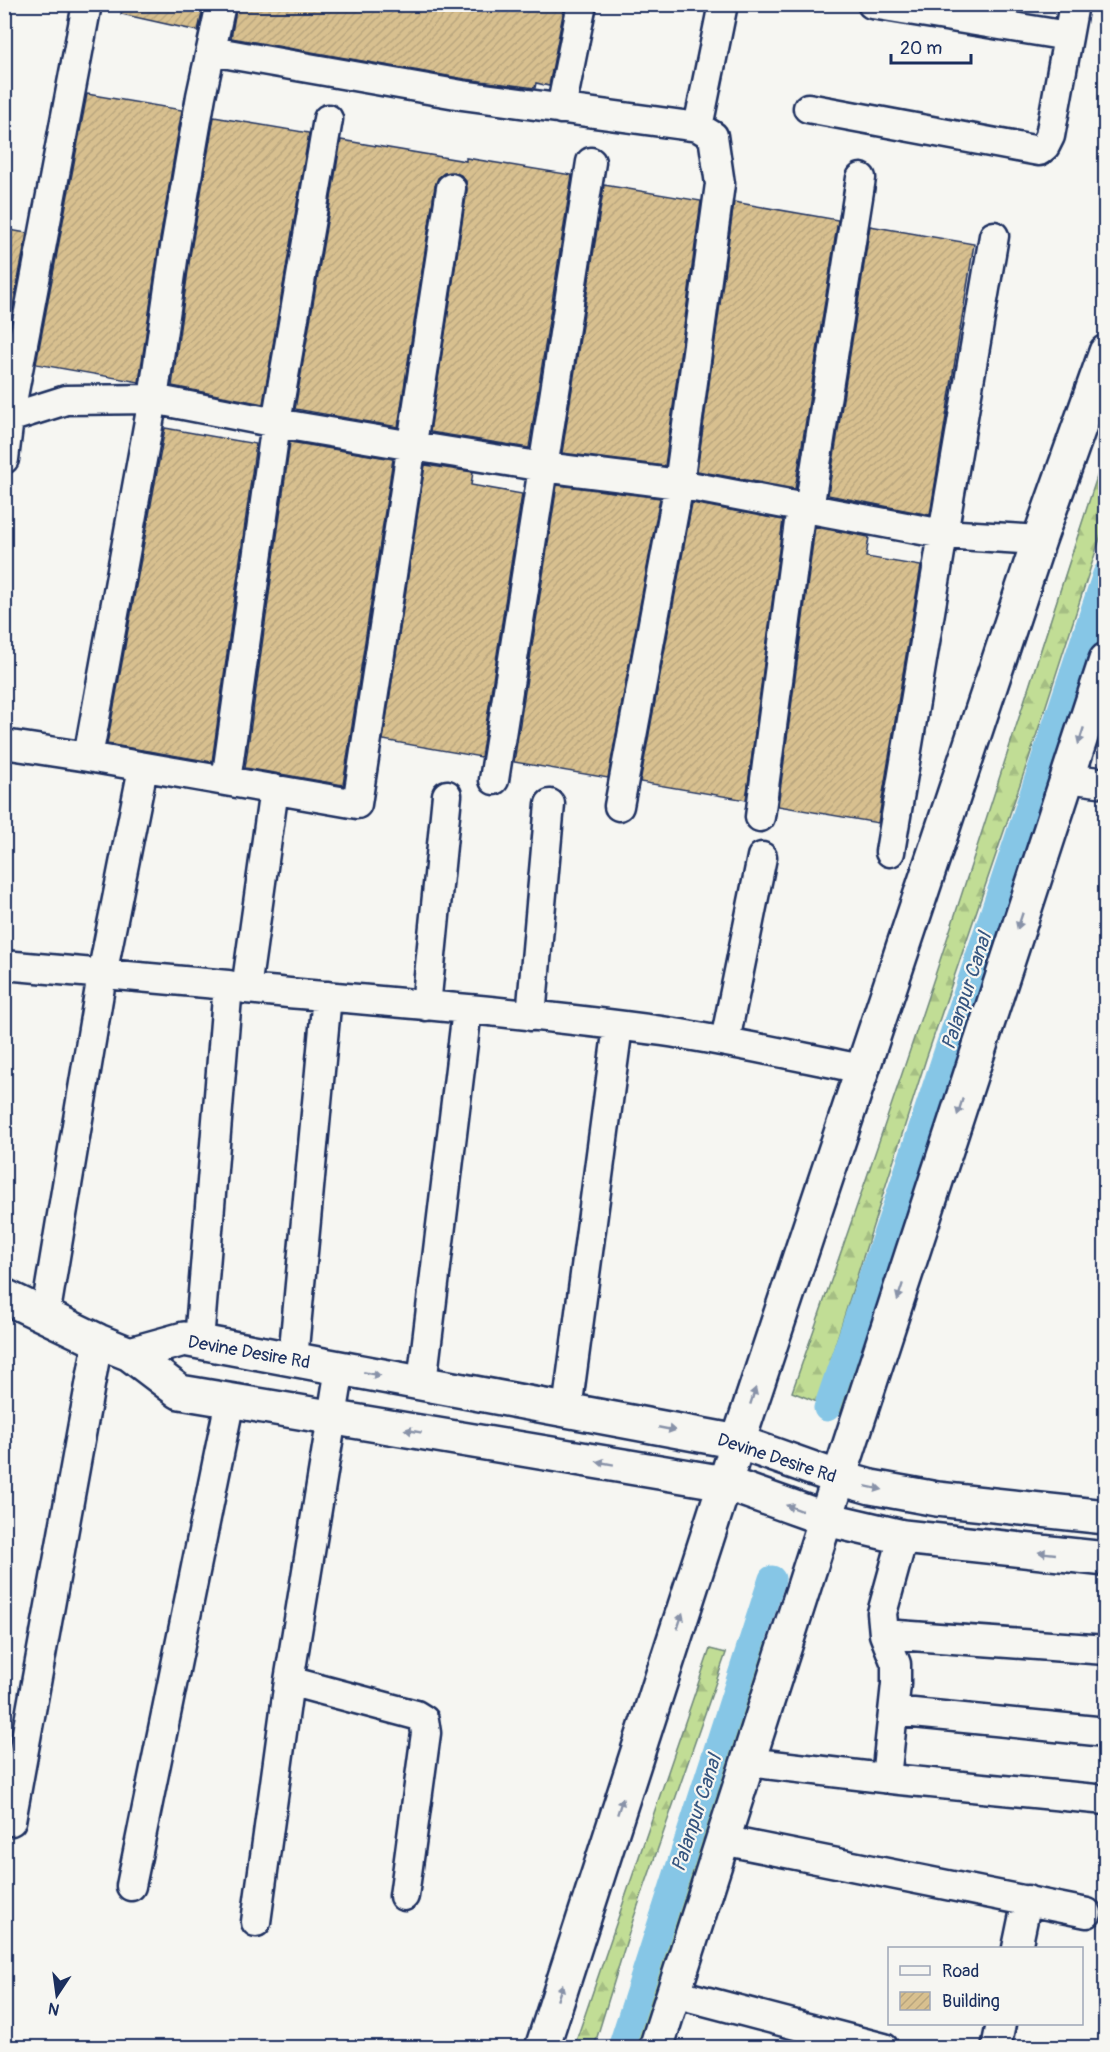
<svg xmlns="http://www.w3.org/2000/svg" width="1110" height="2052" font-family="Pangolin,sans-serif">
	<defs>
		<pattern id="forest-firs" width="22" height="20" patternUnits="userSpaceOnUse" patternTransform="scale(1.5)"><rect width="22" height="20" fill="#c1dd95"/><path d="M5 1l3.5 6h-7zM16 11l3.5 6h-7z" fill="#a5be83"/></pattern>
		<pattern id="building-hatch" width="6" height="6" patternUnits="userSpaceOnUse" patternTransform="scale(1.5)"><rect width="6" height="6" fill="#d8c08f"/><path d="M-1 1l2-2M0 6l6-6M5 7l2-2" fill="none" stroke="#b9a57e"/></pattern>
	</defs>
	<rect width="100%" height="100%" fill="#f6f6f2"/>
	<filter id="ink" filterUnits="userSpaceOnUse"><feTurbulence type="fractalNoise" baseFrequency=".0167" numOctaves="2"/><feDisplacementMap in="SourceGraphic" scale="12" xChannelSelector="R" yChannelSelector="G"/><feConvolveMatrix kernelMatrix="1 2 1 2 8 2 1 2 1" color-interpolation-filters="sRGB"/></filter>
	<g filter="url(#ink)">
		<path fill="url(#forest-firs)" stroke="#6e867a" stroke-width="1.5" d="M 1105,452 L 1105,523 L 1029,758 L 926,1059 L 817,1402 L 792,1392 C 847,1236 901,1079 953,921 C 1004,765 1053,608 1105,452 Z
			M 1105,607 L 1105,635 L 846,1416 L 835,1412 L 909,1201 Z
			M 764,1641 L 776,1644 L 648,2047 L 630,2048 L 703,1820 Z
			M 710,1649 L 726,1653 L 633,1920 L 594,2047 L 574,2047 Z"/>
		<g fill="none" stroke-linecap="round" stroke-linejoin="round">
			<path stroke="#86c6e6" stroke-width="27" d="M 827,1408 L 897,1203 L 1106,574
				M 621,2048 L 772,1579"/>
		</g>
		<path fill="url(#building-hatch)" stroke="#1b2f5e" stroke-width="1.5" d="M 122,4 L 204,4 L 198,31 L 121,14 Z
			M 237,4 L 565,4 L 549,86 L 536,83 L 535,88 L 465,79 L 231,38 Z
			M 87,94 L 182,110 L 158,251 L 139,382 L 36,364 Z
			M 214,117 L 309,133 L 263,404 L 172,386 L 190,256 Z
			M 341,140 L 466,161 L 466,158 L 572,175 L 529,448 L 430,432 L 467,190 L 466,181 L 461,175 L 454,172 L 444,173 L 438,178 L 435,186 L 398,427 L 295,409 Z
			M 604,185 L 701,201 L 665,466 L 562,453 Z
			M 734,202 L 838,220 L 795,489 L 697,471 Z
			M 870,226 L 974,244 L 930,515 L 828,495 Z
			M 4,229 L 27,233 L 4,353 Z
			M 165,428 L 256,444 L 212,762 L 107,744 Z
			M 290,442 L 393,459 L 343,785 L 245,768 Z
			M 425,465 L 473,472 L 471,485 L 522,494 L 481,757 L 383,740 Z
			M 557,485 L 660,498 L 608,778 L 514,762 Z
			M 692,503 L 783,520 L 746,800 L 640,782 Z
			M 815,527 L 869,537 L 866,557 L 921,566 L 878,823 L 778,806 Z"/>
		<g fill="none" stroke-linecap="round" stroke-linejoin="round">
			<defs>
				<path id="minor" d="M 221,4 L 201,96 L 174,253 L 153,399 L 88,757 L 357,804 L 451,188
					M 872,4 L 1068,36
					M 211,51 L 462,95 L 698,127 L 723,4
					M 808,108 L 1039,151 L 1045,146 L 1050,136 L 1074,4
					M 561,109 L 582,4
					M 4,418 L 9,418 L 66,400 L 153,399 L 276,423 L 413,446 L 544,467 L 679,484 L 943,534 L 1039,540
					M 4,459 L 9,418 L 87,4
					M 809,509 L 861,178
					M 4,744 L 88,757
					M 1067,778 L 1106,783
					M 494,780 L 591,162
					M 226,781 L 276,423 L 328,119
					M 619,806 L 679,484 L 720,184 L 713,136 L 698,127
					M 760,817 L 801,507
					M 890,852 L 943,534 L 994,236
					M 4,965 L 228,985 L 246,989 C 385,1002 524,1012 662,1031 C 729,1041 796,1056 862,1069
					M 246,989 L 274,789
					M 426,1006 L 447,795
					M 531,1016 L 550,804
					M 725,1041 L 762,857
					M 45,1317 L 102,975 L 143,768
					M 199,1341 L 228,985
					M 293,1359 L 327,996
					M 422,1383 L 467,1010
					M 567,1410 L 618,1026
					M 884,1634 L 1106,1650
					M 289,1681 L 416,1715 L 424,1720 L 426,1733 L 404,1896
					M 893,1711 L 1106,1732
					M 748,1762 L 900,1780 L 1106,1800
					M 886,1778 L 896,1684 L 896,1664 L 884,1634 L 882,1613 L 903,1537
					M 11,1821 L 98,1341
					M 722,1840 L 1087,1913
					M 131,1886 L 230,1400
					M 256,1922 L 289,1681 L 340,1368
					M 1017,1948 L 1027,1900
					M 674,1993 L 884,2048
					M 996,2048 L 1001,2024"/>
				<path id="tertiary" d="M 4,1296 L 98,1341 L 130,1354 L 180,1392 L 725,1483 L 826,1519 L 903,1537 L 1106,1559
					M 130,1354 L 184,1339 L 738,1442 L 839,1478 L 871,1487 L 937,1499 L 1106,1517
					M 542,2048 L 738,1442 L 1039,540 L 1106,352
					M 656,2048 L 833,1496 L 1106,660"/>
			</defs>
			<use href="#minor" stroke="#1b2f5e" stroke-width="33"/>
			<use href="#tertiary" stroke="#1b2f5e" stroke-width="38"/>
			<use href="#minor" stroke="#f6f6f2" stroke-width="28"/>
			<use href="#tertiary" stroke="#f6f6f2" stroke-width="33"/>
		</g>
		<defs><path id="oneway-solid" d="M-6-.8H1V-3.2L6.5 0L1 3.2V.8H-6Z" transform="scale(1.5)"/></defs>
		<g fill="#8892a8">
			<use href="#oneway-solid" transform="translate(1081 736) rotate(108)"/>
			<use href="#oneway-solid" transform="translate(1020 921) rotate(108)"/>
			<use href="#oneway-solid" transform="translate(960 1107) rotate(108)"/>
			<use href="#oneway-solid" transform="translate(900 1292) rotate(108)"/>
			<use href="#oneway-solid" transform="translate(372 1374) rotate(11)"/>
			<use href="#oneway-solid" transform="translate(753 1396) rotate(-72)"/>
			<use href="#oneway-solid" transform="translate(667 1429) rotate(11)"/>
			<use href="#oneway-solid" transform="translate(413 1431) rotate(-170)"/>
			<use href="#oneway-solid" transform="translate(605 1463) rotate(-170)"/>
			<use href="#oneway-solid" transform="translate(874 1488) rotate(12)"/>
			<use href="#oneway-solid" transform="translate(794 1508) rotate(-160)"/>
			<use href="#oneway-solid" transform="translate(1047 1553) rotate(-174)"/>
			<use href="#oneway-solid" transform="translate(680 1621) rotate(-72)"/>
			<use href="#oneway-solid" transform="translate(620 1806) rotate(-72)"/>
			<use href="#oneway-solid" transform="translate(560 1992) rotate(-72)"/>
		</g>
	</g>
	<g text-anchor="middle" stroke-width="4.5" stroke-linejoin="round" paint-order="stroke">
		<g font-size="18" fill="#1b2f5e" stroke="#f6f6f2">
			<text transform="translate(249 1352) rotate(10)" y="6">Devine Desire Rd</text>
			<text transform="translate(777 1458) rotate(18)" y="6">Devine Desire Rd</text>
		</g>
		<g font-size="20" font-style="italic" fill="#365580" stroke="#f6f6f2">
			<text transform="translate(966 991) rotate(-72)" y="7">Palanpur Canal</text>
			<text transform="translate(696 1813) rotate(-72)" y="7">Palanpur Canal</text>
		</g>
	</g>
	<rect width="1110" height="2052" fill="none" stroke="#f6f6f2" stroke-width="24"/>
	<rect x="12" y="12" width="1086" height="2028" fill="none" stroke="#1b2f5e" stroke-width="2" filter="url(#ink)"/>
	<rect x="888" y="1947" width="195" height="78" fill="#f6f6f2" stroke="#9ea6b7" stroke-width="1.5"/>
	<rect x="900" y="1966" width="30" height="9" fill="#f6f6f2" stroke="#9ea6b7" stroke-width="1.5"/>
	<text x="942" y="1977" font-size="18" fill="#1b2f5e">Road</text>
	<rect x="900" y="1992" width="30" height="18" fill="url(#building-hatch)" stroke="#9ea6b7" stroke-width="1.5"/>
	<text x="942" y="2007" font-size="18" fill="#1b2f5e">Building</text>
	<g transform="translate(57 1995) rotate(193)" stroke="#f6f6f2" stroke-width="4.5" paint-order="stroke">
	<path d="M0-4.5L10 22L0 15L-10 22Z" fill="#1b2f5e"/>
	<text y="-9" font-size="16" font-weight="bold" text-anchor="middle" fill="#1b2f5e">N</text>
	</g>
	<path d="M891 54v9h80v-9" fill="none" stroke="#1b2f5e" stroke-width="3"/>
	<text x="900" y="54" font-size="18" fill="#1b2f5e" stroke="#f6f6f2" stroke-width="4.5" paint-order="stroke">20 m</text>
</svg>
